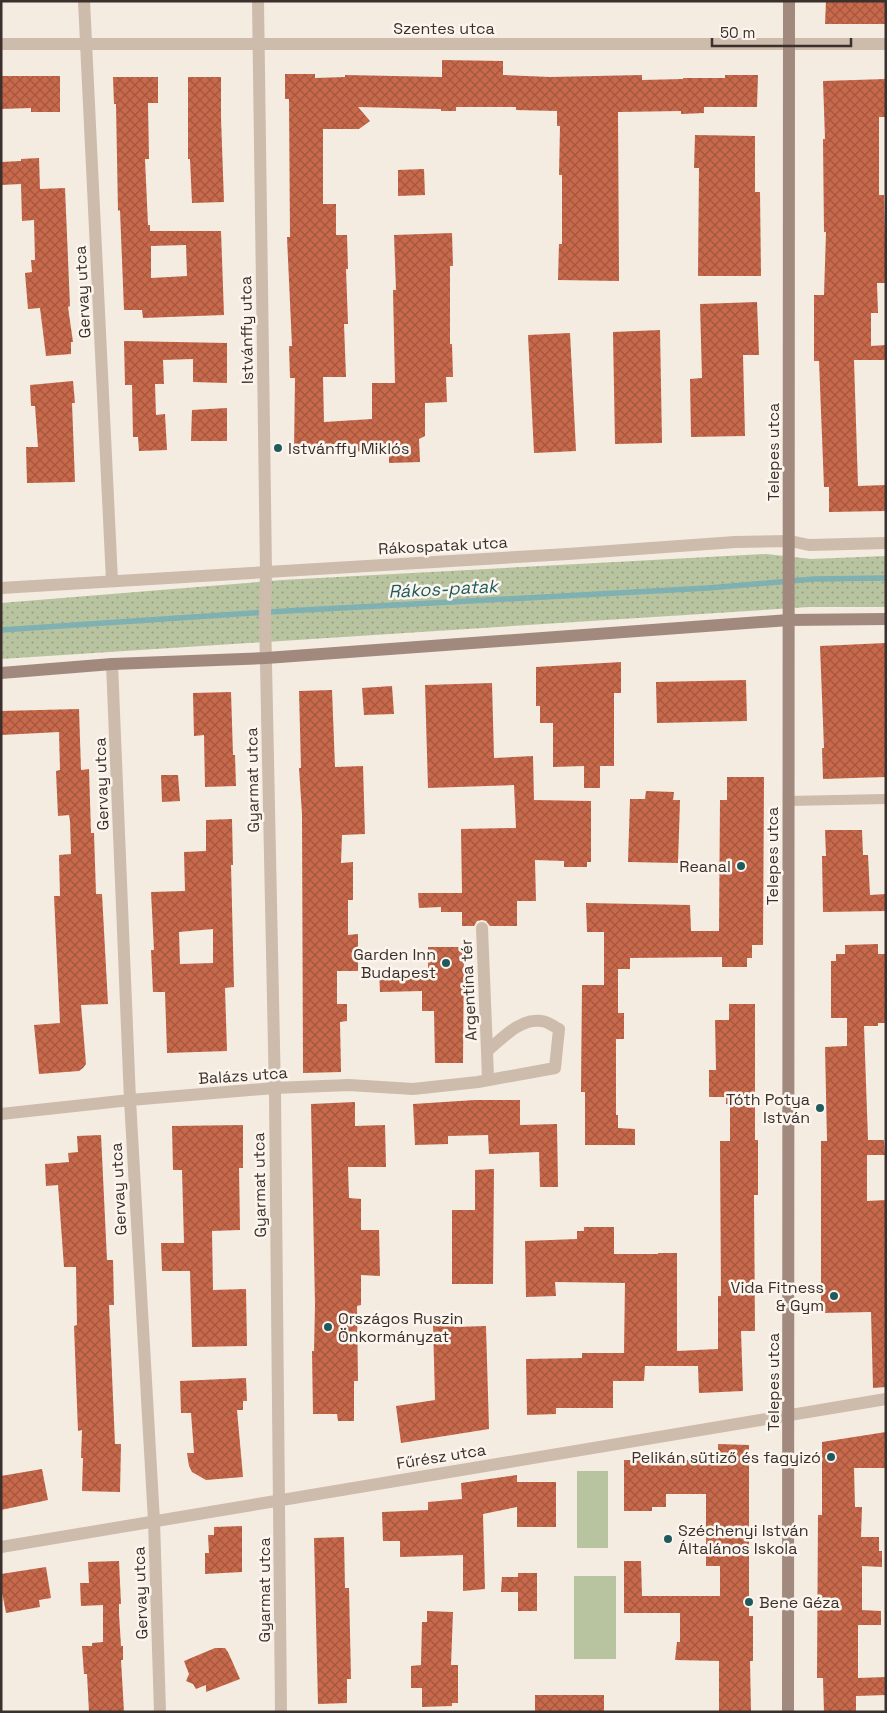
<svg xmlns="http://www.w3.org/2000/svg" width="887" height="1713" font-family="'Space Grotesk',sans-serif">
	<defs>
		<pattern id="green-dots" width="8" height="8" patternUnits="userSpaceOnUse" patternTransform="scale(1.25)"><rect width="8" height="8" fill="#b8c4a0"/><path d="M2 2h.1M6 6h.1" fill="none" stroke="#97a083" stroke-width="1.8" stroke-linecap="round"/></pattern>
		<pattern id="building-cross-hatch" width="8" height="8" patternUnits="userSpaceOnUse" patternTransform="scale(1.25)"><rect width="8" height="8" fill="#c8694b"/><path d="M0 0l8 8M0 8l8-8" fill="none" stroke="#a4573f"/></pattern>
	</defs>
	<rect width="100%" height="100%" fill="#f4ebe1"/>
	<path fill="url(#green-dots)" d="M 766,554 L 811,559 L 886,556 L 886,607 L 809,607 L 1,659 L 1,603 L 282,580 Z"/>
	<path fill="#b8c4a0" d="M 577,1471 L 608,1471 L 608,1548 L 577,1548 Z
		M 574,1576 L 616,1576 L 616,1659 L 574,1659 Z"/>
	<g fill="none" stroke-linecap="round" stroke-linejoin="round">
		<path stroke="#7fb0b2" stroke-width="5.5" d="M 1,630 L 268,612 L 708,588 L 814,579 L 886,578"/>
	</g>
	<path fill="url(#building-cross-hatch)" fill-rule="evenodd" d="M 826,1 L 886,1 L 886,24 L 825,24 Z
		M 442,60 L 503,61 L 503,75 L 550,77 L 642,75 L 642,80 L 683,79 L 683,78 L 725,78 L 725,75 L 758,75 L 757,107 L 704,107 L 704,113 L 681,114 L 681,111 L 618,112 L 619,281 L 558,280 L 559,244 L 562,244 L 562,175 L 559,175 L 560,126 L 557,126 L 557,111 L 516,110 L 516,107 L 456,107 L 456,111 L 441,111 L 441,109 L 358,107 L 370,121 L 359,129 L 323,129 L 323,204 L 336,204 L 336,235 L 347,235 L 348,269 L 346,269 L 348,324 L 344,324 L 346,377 L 323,377 L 324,422 L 372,419 L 372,383 L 395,383 L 393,290 L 396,290 L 394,235 L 452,233 L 453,266 L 450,266 L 450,344 L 452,344 L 453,377 L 446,377 L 447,402 L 425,403 L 425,436 L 419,439 L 420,462 L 389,463 L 389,450 L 343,452 L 294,451 L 295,378 L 290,378 L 289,346 L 292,346 L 287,237 L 290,237 L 289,99 L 285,99 L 285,74 L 315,74 L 315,78 L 345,77 L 345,75 L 442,77 Z
		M 1,76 L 60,76 L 60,112 L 31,112 L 31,108 L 1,109 Z
		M 113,77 L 158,77 L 158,103 L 148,103 L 149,159 L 145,159 L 148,225 L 150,225 L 150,231 L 221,231 L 224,315 L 143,318 L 142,310 L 124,310 L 120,210 L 118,211 L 116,104 L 114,104 ZM 186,245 L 187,276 L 151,278 L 151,246 Z
		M 188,77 L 221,77 L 221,118 L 224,202 L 192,203 L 190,159 L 188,159 Z
		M 886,79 L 886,117 L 879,117 L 879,195 L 884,195 L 886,283 L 877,283 L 878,313 L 871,313 L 871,346 L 886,345 L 886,360 L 854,360 L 858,486 L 886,485 L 886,511 L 829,512 L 829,487 L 824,487 L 819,361 L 814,361 L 814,295 L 824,295 L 826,232 L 824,232 L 823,139 L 825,139 L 823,81 Z
		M 695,135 L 755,136 L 755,192 L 760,192 L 761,276 L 698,276 L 699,168 L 694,168 Z
		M 39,158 L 40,189 L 65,188 L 70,306 L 68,307 L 73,342 L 71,342 L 71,354 L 46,356 L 40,308 L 28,309 L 25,273 L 32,272 L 31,260 L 35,260 L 34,220 L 22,221 L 21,184 L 1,185 L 1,162 L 21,161 L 21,159 Z
		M 424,169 L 425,195 L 398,196 L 398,170 Z
		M 757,302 L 759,355 L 743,355 L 745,436 L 691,437 L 690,379 L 702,378 L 700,304 Z
		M 660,330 L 662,443 L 615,444 L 613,332 Z
		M 570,333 L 576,451 L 534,453 L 528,335 Z
		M 124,341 L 227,343 L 227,383 L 193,382 L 193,359 L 163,360 L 164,384 L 155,384 L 156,415 L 165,414 L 167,450 L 139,451 L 138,437 L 133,437 L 132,385 L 125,385 Z
		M 73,381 L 75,403 L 72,403 L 75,482 L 27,483 L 26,447 L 38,447 L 35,406 L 31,406 L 30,385 Z
		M 227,408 L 227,441 L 191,441 L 192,410 Z
		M 886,643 L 886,777 L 823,779 L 822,748 L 824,748 L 820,646 Z
		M 621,662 L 621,693 L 614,693 L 614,766 L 600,766 L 600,788 L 584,788 L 584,766 L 553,767 L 553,723 L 540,723 L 540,706 L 536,706 L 536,667 Z
		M 746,680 L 747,721 L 657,723 L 656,682 Z
		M 492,683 L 494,758 L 533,756 L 534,800 L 591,801 L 591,862 L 587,862 L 587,867 L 564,867 L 564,861 L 535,860 L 536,901 L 517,901 L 517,926 L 490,926 L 486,921 L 482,920 L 477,921 L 474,926 L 462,926 L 462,912 L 441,912 L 441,907 L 419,908 L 418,893 L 462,893 L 461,829 L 516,828 L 514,785 L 428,788 L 425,685 Z
		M 392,686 L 394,714 L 364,715 L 362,688 Z
		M 332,690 L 335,767 L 363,766 L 365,834 L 342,835 L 341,863 L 353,862 L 353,900 L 348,900 L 348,935 L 358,934 L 358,971 L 337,971 L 337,1004 L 347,1004 L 347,1021 L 340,1022 L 341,1072 L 303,1073 L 302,814 L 299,768 L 301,768 L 299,691 Z
		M 231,692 L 233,755 L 235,755 L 236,786 L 205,787 L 204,735 L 194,736 L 193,693 Z
		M 79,709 L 81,770 L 89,769 L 91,833 L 94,833 L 96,894 L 102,894 L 108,1004 L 81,1005 L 86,1064 L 83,1068 L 79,1071 L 39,1074 L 34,1025 L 60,1023 L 54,896 L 60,896 L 59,855 L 71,854 L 70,821 L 69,815 L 58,816 L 56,771 L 60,770 L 59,732 L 1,735 L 1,711 Z
		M 161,775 L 178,775 L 180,801 L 162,802 Z
		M 727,777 L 764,777 L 763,945 L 752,945 L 752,958 L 747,958 L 747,967 L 722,967 L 722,957 L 630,958 L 630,969 L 618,969 L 618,1013 L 624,1013 L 624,1039 L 616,1039 L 616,1115 L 618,1115 L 618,1128 L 635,1129 L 635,1145 L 585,1145 L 585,1092 L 581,1092 L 582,985 L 604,985 L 604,932 L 587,932 L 586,903 L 690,905 L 691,931 L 719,931 L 720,800 L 727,800 Z
		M 646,791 L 674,792 L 673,800 L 680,800 L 678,863 L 628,862 L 630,799 L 645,799 Z
		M 232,819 L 233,865 L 231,865 L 234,987 L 225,988 L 227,1051 L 167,1053 L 165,992 L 153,992 L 151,950 L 154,950 L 151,892 L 185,891 L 184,852 L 206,851 L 206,820 ZM 213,929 L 213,963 L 180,964 L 179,932 Z
		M 825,830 L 862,830 L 863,855 L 868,855 L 870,895 L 886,894 L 886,911 L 823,912 L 822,856 L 826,856 Z
		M 878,944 L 878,954 L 886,954 L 886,1023 L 878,1023 L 878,1026 L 864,1026 L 868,1140 L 884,1140 L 885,1155 L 867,1155 L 867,1201 L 886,1200 L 886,1387 L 873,1388 L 871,1312 L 821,1313 L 821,1141 L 827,1141 L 825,1047 L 847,1046 L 847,1018 L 831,1018 L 831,961 L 836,961 L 836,954 L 845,954 L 845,945 Z
		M 428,947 L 464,947 L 463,1063 L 435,1063 L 434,1011 L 422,1011 L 422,991 L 380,992 L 379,972 L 400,971 L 401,976 L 428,978 Z
		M 729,1004 L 755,1004 L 755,1140 L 758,1140 L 758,1195 L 754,1195 L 755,1331 L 741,1331 L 743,1391 L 699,1393 L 698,1366 L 645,1366 L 644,1381 L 613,1381 L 613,1408 L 556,1408 L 556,1414 L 527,1415 L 526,1359 L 582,1358 L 582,1353 L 624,1353 L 625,1283 L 555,1282 L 556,1296 L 526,1297 L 525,1241 L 577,1239 L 577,1231 L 584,1231 L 584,1227 L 614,1227 L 614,1254 L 658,1254 L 658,1253 L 677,1253 L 677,1351 L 718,1349 L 718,1296 L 721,1296 L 720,1141 L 730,1141 L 730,1104 L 726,1104 L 726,1097 L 709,1097 L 709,1070 L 716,1070 L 715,1020 L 729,1020 Z
		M 475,1100 L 520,1100 L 520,1125 L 557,1124 L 558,1187 L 540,1187 L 539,1152 L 489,1154 L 488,1135 L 448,1136 L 448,1144 L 415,1145 L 413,1104 Z
		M 355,1102 L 355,1126 L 385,1125 L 386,1167 L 348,1167 L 349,1198 L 361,1199 L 361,1230 L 379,1230 L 380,1276 L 361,1275 L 361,1305 L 357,1306 L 358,1381 L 354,1381 L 354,1421 L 338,1421 L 337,1414 L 313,1414 L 312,1351 L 314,1351 L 315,1305 L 311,1104 Z
		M 243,1125 L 243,1168 L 239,1168 L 240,1230 L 212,1231 L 213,1290 L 246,1289 L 247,1346 L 192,1347 L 190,1271 L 162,1271 L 161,1243 L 184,1243 L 182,1170 L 173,1170 L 172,1126 Z
		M 101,1135 L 107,1260 L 113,1260 L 114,1305 L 109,1305 L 115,1444 L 121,1444 L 120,1492 L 82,1491 L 83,1458 L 81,1458 L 82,1430 L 78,1431 L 74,1326 L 77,1325 L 76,1267 L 64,1267 L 58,1185 L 46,1186 L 45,1164 L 69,1162 L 68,1153 L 78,1152 L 77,1136 Z
		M 494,1169 L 493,1284 L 452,1284 L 452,1210 L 475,1210 L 475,1170 Z
		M 454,1322 L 454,1327 L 486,1326 L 489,1429 L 401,1443 L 396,1406 L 435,1400 L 433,1323 Z
		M 246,1378 L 247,1401 L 243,1401 L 243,1410 L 237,1410 L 243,1477 L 206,1480 L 192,1472 L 189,1466 L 187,1453 L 194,1453 L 191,1413 L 181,1413 L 180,1381 Z
		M 886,1432 L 886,1468 L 854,1468 L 855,1507 L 862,1507 L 861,1537 L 879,1537 L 879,1551 L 882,1551 L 882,1567 L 862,1566 L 862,1610 L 881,1611 L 881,1625 L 858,1625 L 858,1678 L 886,1677 L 886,1695 L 856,1696 L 856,1712 L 824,1712 L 823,1678 L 817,1678 L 818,1515 L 822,1515 L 822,1442 Z
		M 718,1444 L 749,1445 L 749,1616 L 753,1616 L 753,1661 L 750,1661 L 751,1712 L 719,1712 L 719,1661 L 675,1660 L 677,1642 L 680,1642 L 680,1613 L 624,1613 L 624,1561 L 641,1561 L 642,1596 L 720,1596 L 720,1566 L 706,1566 L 706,1494 L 666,1494 L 666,1507 L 652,1507 L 652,1511 L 624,1511 L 624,1460 L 706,1460 L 706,1457 L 718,1457 Z
		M 42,1469 L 48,1500 L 1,1510 L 1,1476 Z
		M 517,1475 L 517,1482 L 556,1482 L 556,1527 L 517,1527 L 517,1507 L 483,1514 L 485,1589 L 463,1591 L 463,1555 L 400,1557 L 400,1541 L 383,1541 L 382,1512 L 428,1510 L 428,1502 L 462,1499 L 461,1483 Z
		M 242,1526 L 242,1572 L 205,1574 L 205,1553 L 209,1553 L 208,1535 L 214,1535 L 214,1527 Z
		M 344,1537 L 345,1588 L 349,1588 L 351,1679 L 347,1679 L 347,1703 L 318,1704 L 314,1538 Z
		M 119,1561 L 121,1604 L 119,1604 L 119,1614 L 121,1646 L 123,1646 L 123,1660 L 121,1660 L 124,1712 L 89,1712 L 87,1674 L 84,1674 L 82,1646 L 92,1646 L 92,1643 L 103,1642 L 103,1605 L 81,1606 L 80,1583 L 89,1583 L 88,1562 Z
		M 46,1567 L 51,1598 L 39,1600 L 40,1607 L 6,1613 L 1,1587 L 1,1574 Z
		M 518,1573 L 537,1573 L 537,1611 L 518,1611 L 518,1592 L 501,1592 L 502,1577 L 518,1577 Z
		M 427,1611 L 453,1612 L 451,1665 L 458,1665 L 458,1703 L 452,1703 L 452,1706 L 422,1707 L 422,1688 L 411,1688 L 411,1666 L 421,1665 L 422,1622 L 427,1622 Z
		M 215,1648 L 225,1648 L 228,1652 L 240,1679 L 206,1692 L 206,1685 L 196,1689 L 193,1684 L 186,1681 L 189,1674 L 184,1661 Z
		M 535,1695 L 604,1695 L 604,1712 L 535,1712 Z"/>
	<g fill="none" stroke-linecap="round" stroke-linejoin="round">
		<path stroke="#cdbbac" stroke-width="10" d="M 789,801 L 886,799"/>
		<path stroke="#cdbbac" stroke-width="12" d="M 84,1 L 112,581
			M 258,1 L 266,572 L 265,616 L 275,1094 L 281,1712
			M 1,44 L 886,44
			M 1,588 L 568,554 L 735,542 L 790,541 L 809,545 L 886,543
			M 112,664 L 130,1100 L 154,1521 L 160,1712
			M 482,928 L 487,1051
			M 1,1114 L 130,1100 L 274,1088 L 349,1085 L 413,1089 L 478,1082 L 555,1068 L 559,1029 C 553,1026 547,1021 541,1021 C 520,1018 502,1039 487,1051 L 488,1080
			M 1,1547 L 886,1399"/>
		<path stroke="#a18a7d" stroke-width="12" d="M 1,673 L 112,664 L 266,658 L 789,620 L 886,619
			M 788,1712 L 789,1"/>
	</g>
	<g fill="#1f5a5e" stroke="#fbf5ee" stroke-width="2">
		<circle cx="278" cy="448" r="5"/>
		<circle cx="741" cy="866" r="5"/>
		<circle cx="446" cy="963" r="5"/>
		<circle cx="820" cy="1108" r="5"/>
		<circle cx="834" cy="1296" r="5"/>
		<circle cx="328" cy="1327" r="5"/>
		<circle cx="831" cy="1457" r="5"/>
		<circle cx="668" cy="1539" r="5"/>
		<circle cx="749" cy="1602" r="5"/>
	</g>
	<g text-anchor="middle" stroke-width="5" stroke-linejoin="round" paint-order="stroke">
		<g font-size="16" fill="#3b302b" stroke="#fbf5ee">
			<text x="444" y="34">Szentes utca</text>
			<text transform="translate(82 292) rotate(-93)" y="6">Gervay utca</text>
			<text transform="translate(246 330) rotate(-91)" y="6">Istvánffy utca</text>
			<text transform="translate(773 452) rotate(-90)" y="6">Telepes utca</text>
			<text transform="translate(443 545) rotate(-3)" y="6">Rákospatak utca</text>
			<text transform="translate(252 780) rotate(-91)" y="6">Gyarmat utca</text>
			<text transform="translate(101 784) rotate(-92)" y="6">Gervay utca</text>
			<text transform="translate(772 856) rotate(-90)" y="6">Telepes utca</text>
			<text transform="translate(468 990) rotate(-93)" y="6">Argentína tér</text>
			<text transform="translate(243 1075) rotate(-4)" y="6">Balázs utca</text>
			<text transform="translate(259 1185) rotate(-91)" y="6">Gyarmat utca</text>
			<text transform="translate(118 1189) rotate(-93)" y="6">Gervay utca</text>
			<text transform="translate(773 1382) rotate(-90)" y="6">Telepes utca</text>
			<text transform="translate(441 1456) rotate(-9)" y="6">Fűrész utca</text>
			<text transform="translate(264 1590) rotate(-90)" y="6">Gyarmat utca</text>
			<text transform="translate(140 1593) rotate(-92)" y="6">Gervay utca</text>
		</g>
		<g font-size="16" fill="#3b302b" stroke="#fbf5ee" text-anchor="end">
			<text x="288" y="454" text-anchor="start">Istvánffy Miklós</text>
			<text x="731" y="872">Reanal</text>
			<text x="436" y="960">Garden Inn<tspan x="436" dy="18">Budapest</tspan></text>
			<text x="810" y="1105">Tóth Potya<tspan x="810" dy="18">István</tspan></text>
			<text x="824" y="1293">Vida Fitness<tspan x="824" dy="18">&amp; Gym</tspan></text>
			<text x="338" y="1324" text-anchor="start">Országos Ruszin<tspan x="338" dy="18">Önkormányzat</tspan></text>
			<text x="821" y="1463">Pelikán sütiző és fagyizó</text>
			<text x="678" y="1536" text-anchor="start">Széchenyi István<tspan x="678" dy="18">Általános Iskola</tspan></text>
			<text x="759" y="1608" text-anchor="start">Bene Géza</text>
		</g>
		<g font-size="18" font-style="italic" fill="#1f5a5e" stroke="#fbf5ee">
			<text transform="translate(443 589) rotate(-3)" y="6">Rákos-patak</text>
		</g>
	</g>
	<rect width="887" height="1713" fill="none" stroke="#3b302b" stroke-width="5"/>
	<path d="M712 38v8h139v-8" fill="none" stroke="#3b302b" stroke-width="2.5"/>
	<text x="720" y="38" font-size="15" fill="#3b302b" stroke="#fbf5ee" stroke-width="4" paint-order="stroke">50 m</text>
</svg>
